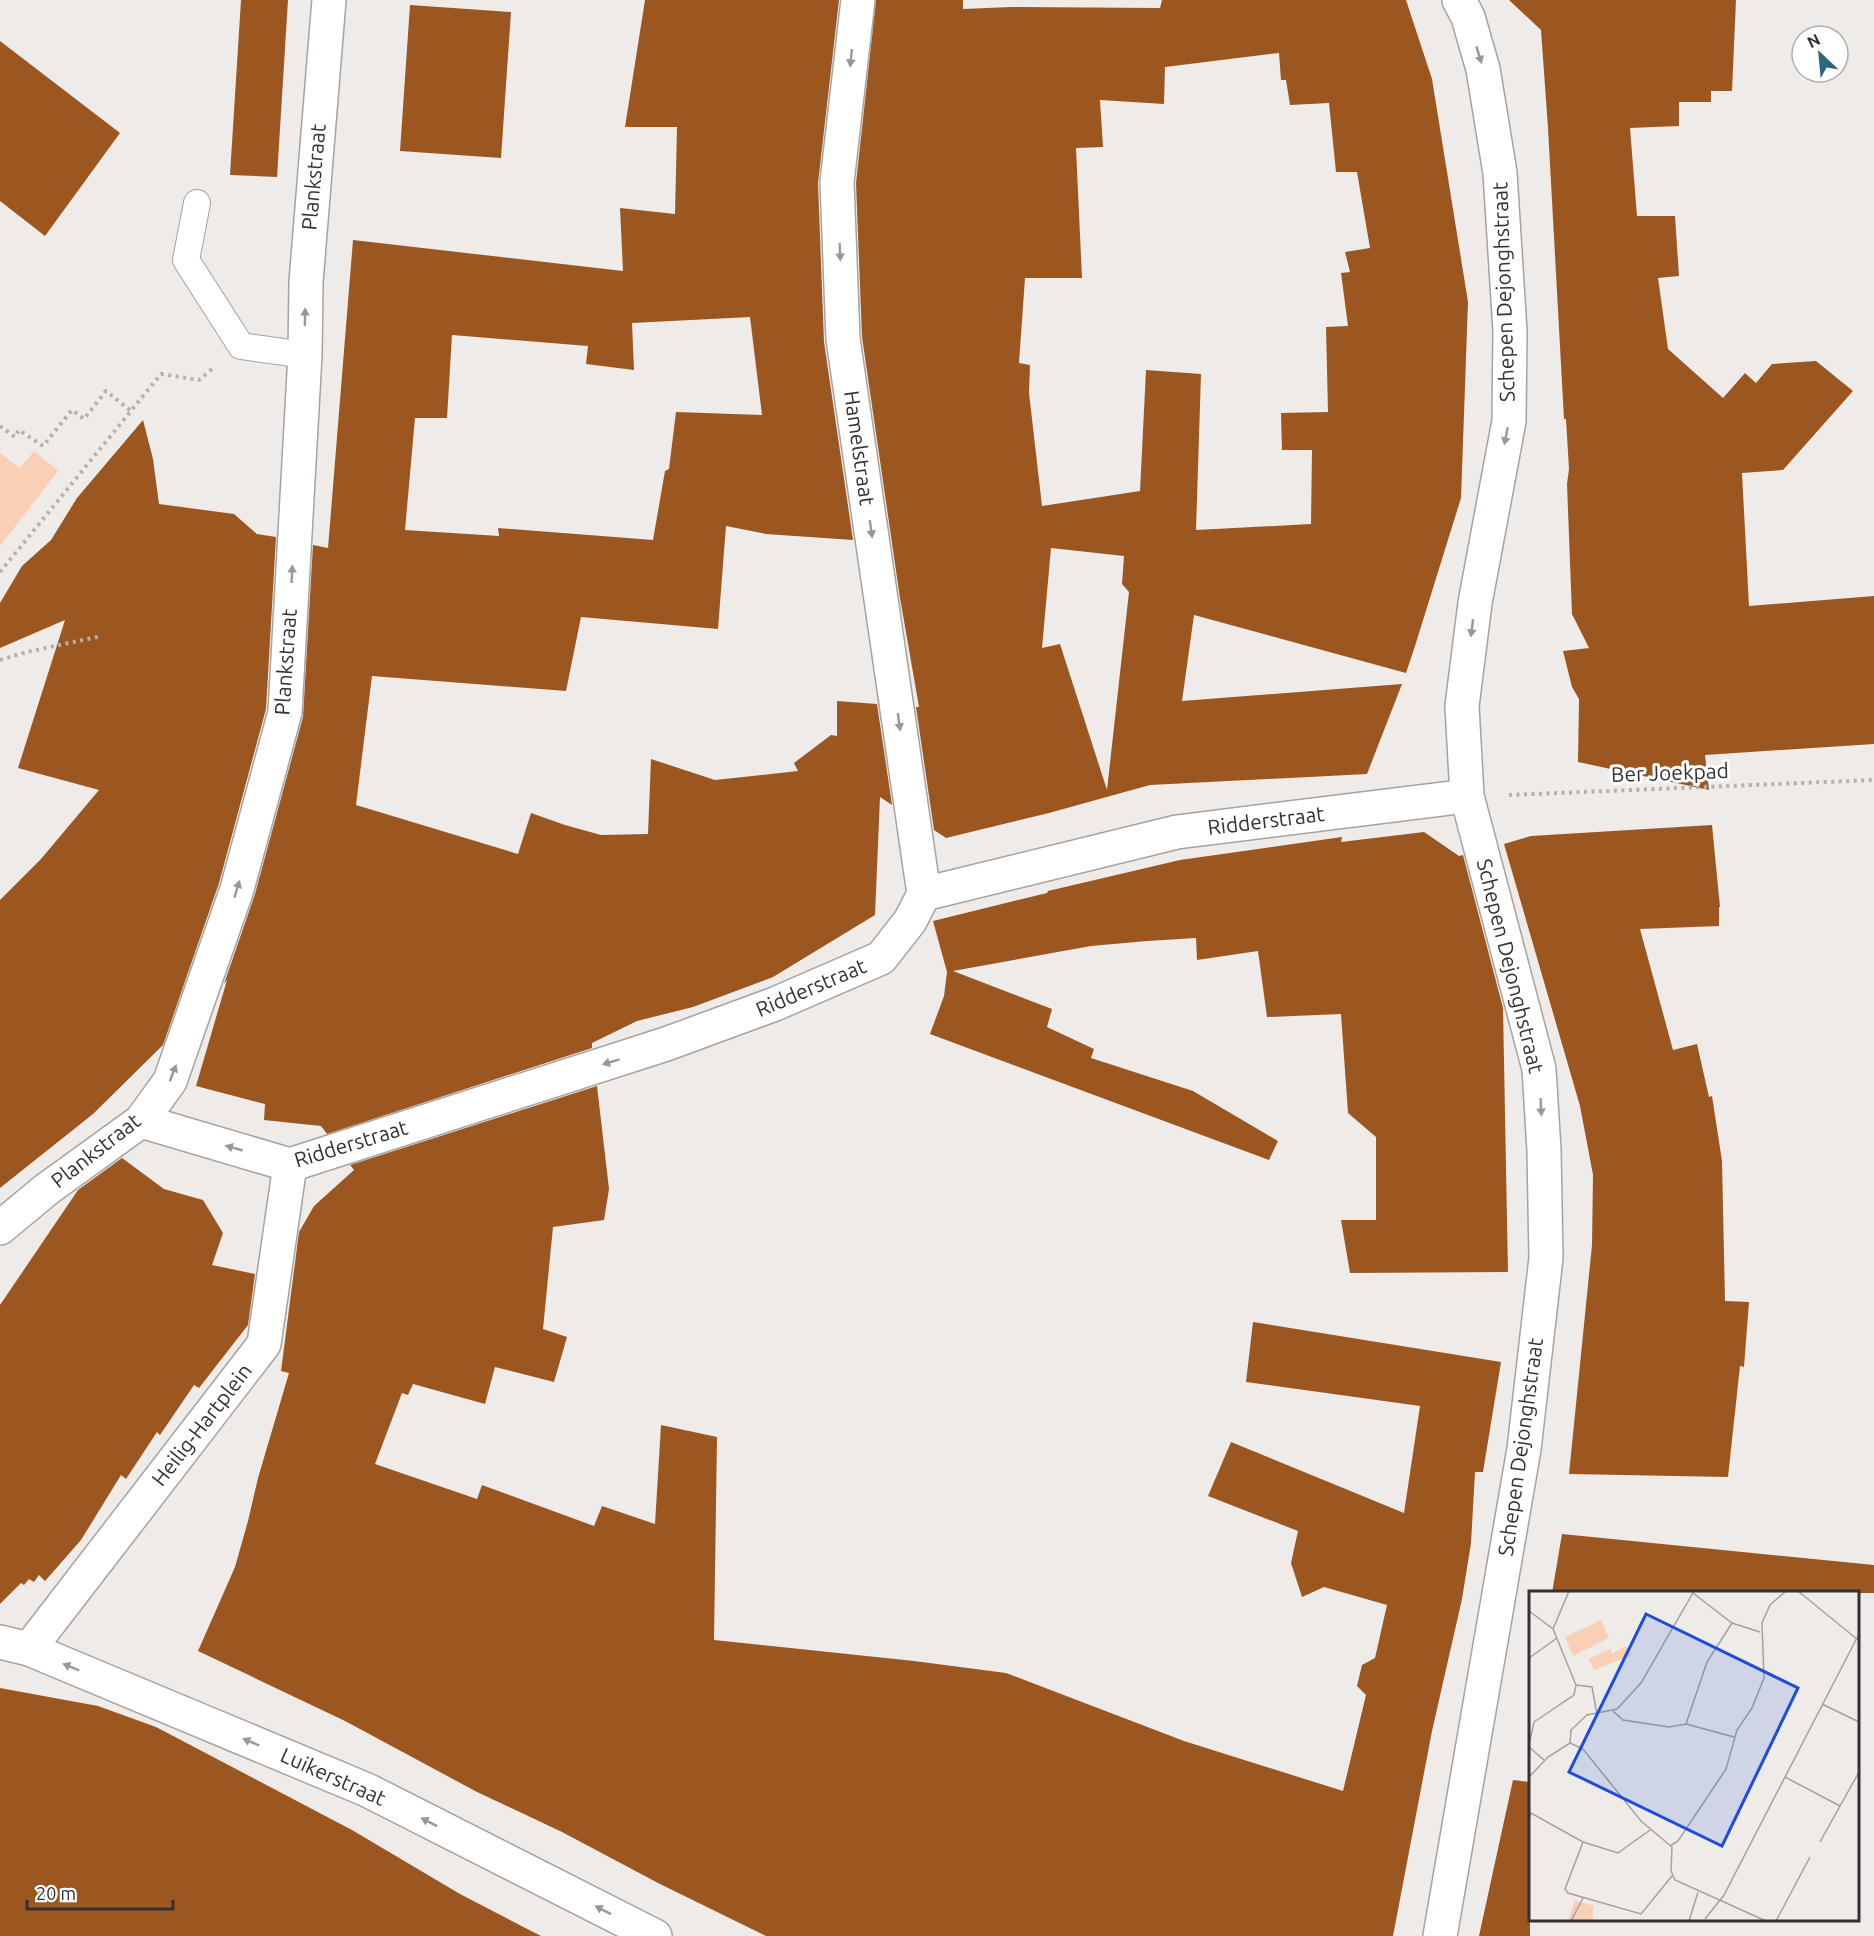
<svg xmlns="http://www.w3.org/2000/svg" width="1874" height="1936" font-family="Ubuntu,sans-serif">
	<rect width="100%" height="100%" fill="#efebe9"/>
	<path fill="#f9d0b5" d="M 34,451 L 58,471 L 0,546 L 0,453 L 20,468 Z"/>
	<path fill="#9c5720" fill-rule="evenodd" d="M 241,0 L 288,0 L 277,177 L 230,175 Z
		M 645,0 L 839,0 L 818,183 L 824,342 L 853,540 L 766,534 L 726,526 L 718,629 L 581,617 L 566,691 L 372,676 L 356,805 L 518,854 L 531,813 L 565,825 L 601,835 L 648,834 L 651,759 L 715,780 L 798,771 L 794,763 L 831,735 L 837,736 L 837,701 L 877,704 L 892,805 L 880,797 L 875,915 L 773,977 L 693,1007 L 637,1021 L 592,1043 L 592,1048 L 327,1134 L 321,1126 L 264,1120 L 265,1104 L 196,1086 L 227,980 L 224,984 L 255,894 L 303,717 L 313,545 L 328,548 L 353,240 L 623,271 L 620,208 L 675,214 L 677,127 L 625,127 ZM 750,317 L 762,415 L 676,412 L 669,469 L 665,471 L 653,540 L 498,528 L 499,536 L 405,530 L 415,418 L 447,418 L 452,335 L 588,346 L 586,364 L 634,370 L 632,323 Z
		M 876,0 L 963,0 L 963,9 L 1011,7 L 1160,8 L 1162,0 L 1406,0 L 1432,79 L 1468,302 L 1461,498 L 1415,646 L 1406,673 L 1194,615 L 1182,701 L 1402,684 L 1367,774 L 1150,785 L 1049,813 L 946,838 L 934,830 L 916,707 L 919,707 L 900,598 L 862,337 L 856,183 ZM 1279,53 L 1281,80 L 1286,80 L 1290,105 L 1329,103 L 1336,172 L 1357,172 L 1370,248 L 1345,252 L 1350,272 L 1341,273 L 1348,326 L 1326,327 L 1328,412 L 1281,413 L 1282,450 L 1312,450 L 1311,524 L 1196,530 L 1201,374 L 1146,370 L 1140,491 L 1042,506 L 1029,393 L 1030,365 L 1019,363 L 1025,278 L 1082,278 L 1076,148 L 1103,147 L 1100,100 L 1164,104 L 1165,67 ZM 1051,548 L 1124,556 L 1122,584 L 1129,592 L 1107,790 L 1060,644 L 1042,648 Z
		M 1509,0 L 1736,0 L 1732,91 L 1711,91 L 1711,102 L 1679,102 L 1679,126 L 1630,128 L 1637,216 L 1675,216 L 1679,276 L 1658,278 L 1668,349 L 1723,398 L 1745,373 L 1756,383 L 1772,364 L 1816,361 L 1853,391 L 1783,470 L 1742,473 L 1749,606 L 1874,596 L 1874,744 L 1705,755 L 1709,790 L 1578,762 L 1579,699 L 1572,687 L 1563,651 L 1589,648 L 1572,614 L 1567,484 L 1569,469 L 1566,419 L 1564,419 L 1548,128 L 1541,30 Z
		M 410,5 L 511,12 L 501,158 L 400,151 Z
		M 0,41 L 120,133 L 45,236 L 0,201 Z
		M 143,420 L 153,459 L 159,504 L 234,514 L 257,534 L 276,537 L 266,709 L 219,883 L 163,1045 L 93,1114 L 0,1188 L 0,900 L 41,859 L 99,790 L 18,768 L 65,620 L 0,648 L 0,603 L 22,566 L 51,540 L 77,498 Z
		M 1712,825 L 1720,907 L 1719,907 L 1719,926 L 1640,929 L 1673,1050 L 1697,1044 L 1709,1097 L 1712,1096 L 1722,1161 L 1725,1301 L 1749,1302 L 1744,1367 L 1740,1366 L 1728,1477 L 1569,1474 L 1592,1245 L 1593,1175 L 1580,1106 L 1504,844 L 1531,836 Z
		M 1424,832 L 1459,856 L 1463,855 L 1503,1008 L 1508,1272 L 1350,1273 L 1341,1220 L 1376,1220 L 1376,1137 L 1348,1113 L 1341,1014 L 1267,1017 L 1258,951 L 1197,960 L 1196,938 L 1147,941 L 1091,946 L 953,971 L 1052,1009 L 1047,1027 L 1094,1049 L 1091,1058 L 1193,1091 L 1278,1141 L 1269,1160 L 930,1034 L 944,996 L 947,972 L 933,921 L 1047,893 L 1048,891 L 1180,860 L 1342,837 L 1341,842 Z
		M 597,1086 L 609,1189 L 604,1220 L 553,1227 L 543,1329 L 567,1337 L 554,1382 L 495,1367 L 485,1404 L 413,1384 L 408,1395 L 402,1393 L 375,1464 L 477,1499 L 482,1485 L 594,1526 L 602,1506 L 655,1524 L 661,1425 L 717,1437 L 714,1640 L 914,1661 L 1006,1673 L 1184,1741 L 1343,1791 L 1366,1695 L 1357,1686 L 1362,1665 L 1375,1658 L 1387,1605 L 1324,1587 L 1302,1597 L 1291,1563 L 1298,1531 L 1208,1496 L 1231,1442 L 1404,1513 L 1420,1406 L 1246,1382 L 1253,1322 L 1501,1362 L 1483,1472 L 1475,1472 L 1471,1543 L 1462,1599 L 1432,1731 L 1393,1936 L 766,1936 L 660,1884 L 562,1832 L 477,1792 L 345,1721 L 198,1651 L 235,1567 L 248,1521 L 258,1478 L 289,1373 L 281,1371 L 299,1232 L 314,1206 L 354,1170 L 350,1165 Z
		M 122,1158 L 164,1189 L 203,1200 L 223,1233 L 212,1265 L 255,1274 L 248,1325 L 199,1388 L 194,1385 L 160,1435 L 157,1432 L 126,1479 L 121,1475 L 81,1540 L 45,1581 L 39,1575 L 34,1582 L 29,1579 L 24,1585 L 21,1583 L 0,1604 L 0,1305 L 78,1190 Z
		M 1562,1534 L 1874,1565 L 1874,1593 L 1552,1593 Z
		M 0,1688 L 98,1706 L 156,1727 L 352,1830 L 460,1894 L 541,1936 L 0,1936 Z
		M 1513,1780 L 1530,1782 L 1530,1936 L 1479,1936 Z"/>
	<g fill="none" stroke-linecap="round" stroke-linejoin="round">
		<defs>
			<path id="service" d="M 197,203 L 186,260 L 241,346 L 305,355"/>
			<path id="pedestrian" d="M 29,1649 L 264,1344 L 290,1165"/>
			<path id="minor" d="M 858,0 L 837,182 L 843,339 L 924,894
				M 141,1121 L 290,1165 L 666,1044 L 775,1004 L 881,958 L 910,921 L 924,894 L 1177,832 L 1467,796
				M 0,1228 L 47,1189 L 141,1121 L 170,1081 L 237,889 L 285,712 L 305,355 L 306,282 L 329,0
				M 0,1642 L 29,1649 L 367,1790 L 655,1936
				M 1440,1936 L 1524,1449 L 1546,1258 L 1544,1150 L 1539,1069 L 1467,796 L 1462,706 L 1475,603 L 1509,421 L 1510,331 L 1500,173 L 1483,69 L 1468,17 L 1459,0"/>
		</defs>
		<use href="#service" stroke="#a6a2a0" stroke-width="28"/>
		<use href="#pedestrian" stroke="#a6a2a0" stroke-width="36"/>
		<use href="#minor" stroke="#a6a2a0" stroke-width="36"/>
		<path stroke="#b3b0ae" stroke-width="4" stroke-dasharray="3 4.5" stroke-linecap="butt" d="M 0,426 L 15,437 L 19,430 L 43,446 L 72,410 L 84,419 L 106,391 L 131,411
			M 0,572 L 161,374 L 199,380 L 212,369
			M 0,660 L 27,652 L 101,636
			M 1509,795 L 1874,780"/>
		<use href="#service" stroke="#fff" stroke-width="26"/>
		<use href="#pedestrian" stroke="#fff" stroke-width="33"/>
		<use href="#minor" stroke="#fff" stroke-width="33"/>
	</g>
	<defs><path id="oneway-solid" d="M-6-.8H1V-3.2L6.5 0L1 3.2V.8H-6Z" transform="scale(1.5)"/></defs>
	<g fill="#999898">
		<use href="#oneway-solid" transform="translate(1479 55) rotate(73)"/>
		<use href="#oneway-solid" transform="translate(851 58) rotate(96)"/>
		<use href="#oneway-solid" transform="translate(840 252) rotate(88)"/>
		<use href="#oneway-solid" transform="translate(305 317) rotate(-89)"/>
		<use href="#oneway-solid" transform="translate(1506 436) rotate(101)"/>
		<use href="#oneway-solid" transform="translate(871 529) rotate(82)"/>
		<use href="#oneway-solid" transform="translate(292 574) rotate(-87)"/>
		<use href="#oneway-solid" transform="translate(1472 628) rotate(97)"/>
		<use href="#oneway-solid" transform="translate(899 722) rotate(82)"/>
		<use href="#oneway-solid" transform="translate(237 889) rotate(-73)"/>
		<use href="#oneway-solid" transform="translate(611 1062) rotate(163)"/>
		<use href="#oneway-solid" transform="translate(173 1073) rotate(-69)"/>
		<use href="#oneway-solid" transform="translate(1541 1107) rotate(87)"/>
		<use href="#oneway-solid" transform="translate(234 1148) rotate(-164)"/>
		<use href="#oneway-solid" transform="translate(71 1667) rotate(-157)"/>
		<use href="#oneway-solid" transform="translate(251 1742) rotate(-157)"/>
		<use href="#oneway-solid" transform="translate(429 1822) rotate(-153)"/>
		<use href="#oneway-solid" transform="translate(603 1910) rotate(-153)"/>
	</g>
	<g text-anchor="middle" stroke-width="6" stroke-linejoin="round" paint-order="stroke">
		<g font-size="21" fill="#333131" stroke="#fff">
			<text transform="translate(314 177) rotate(-85)" y="7">Plankstraat</text>
			<text transform="translate(1504 292) rotate(-92)" y="7">Schepen Dejonghstraat</text>
			<text transform="translate(859 448) rotate(82)" y="7">Hamelstraat</text>
			<text transform="translate(286 662) rotate(-86)" y="7">Plankstraat</text>
			<text transform="translate(1670 773) rotate(-2)" y="7">Ber Joekpad</text>
			<text transform="translate(1266 821) rotate(-7)" y="7">Ridderstraat</text>
			<text transform="translate(1510 966) rotate(76)" y="7">Schepen Dejonghstraat</text>
			<text transform="translate(811 988) rotate(-23)" y="7">Ridderstraat</text>
			<text transform="translate(351 1144) rotate(-17)" y="7">Ridderstraat</text>
			<text transform="translate(96 1151) rotate(-38)" y="7">Plankstraat</text>
			<text transform="translate(202 1425) rotate(-52)" y="7">Heilig-Hartplein</text>
			<text transform="translate(1521 1447) rotate(-82)" y="7">Schepen Dejonghstraat</text>
			<text transform="translate(333 1777) rotate(24)" y="7">Luikerstraat</text>
		</g>
	</g>
	<g transform="translate(1529 1591)">
		<rect width="330" height="330" fill="#efebe9"/>
		<path d="M 72,29 L 80,47 L 44,65 L 36,46 ZM 97,55 L 103,64 L 65,79 L 60,68 L 83,57 L 82,63 ZM 46,309 L 65,315 L 63,330 L 39,330 Z" fill="#f9d0b5"/>
		<path fill="none" stroke="#a4a19f" stroke-width="1.5" d="M 269,0 L 329,49M 164,2 L 203,32 L 231,41M 0,20 L 24,38 L 47,94 L 45,104 L 5,131M 24,38 L 40,0M 0,67 L 28,47M 47,94 L 63,96 L 68,123M 293,113 L 330,131M 84,120 L 94,129 L 140,136 L 157,133 L 205,146M 157,133 L 178,71 L 203,32M 41,152 L 54,158 L 112,230 L 143,256 L 142,280 L 146,289 L 237,330M 41,152 L 42,139 L 58,124 L 88,118 L 112,92 L 165,0M 0,154 L 5,131M 0,156 L 15,169M 0,186 L 19,166 L 41,152M 256,186 L 311,215M 0,227 L 2,222 L 54,251 L 89,262 L 121,239M 54,251 L 36,298 L 39,302 L 112,323 L 143,285M 291,251 L 330,181M 141,255 L 149,250 L 197,178 L 208,139 L 223,117 L 235,87 L 233,32 L 241,14 L 257,0M 176,328 L 195,304 L 330,43M 42,330 L 54,307M 160,330 L 169,301M 247,330 L 281,266"/>
		<path fill="#1d4ed8" fill-opacity="0.15" stroke="#1d4ed8" stroke-width="3" d="M 117,23 L 269,97 L 193,255 L 40,181 Z"/>
		<rect width="330" height="330" fill="none" stroke="#333131" stroke-width="3"/>
	</g>
	<g transform="translate(1820 54) rotate(334)"><circle r="28" fill="#ffffff" stroke="#adadad" stroke-width="1.5"/>
	<path d="M0-4.5L10 22L0 15L-10 22Z" fill="#2b687f"/>
	<text y="-9" font-size="16" font-weight="bold" text-anchor="middle" fill="#333131">N</text>
	</g>
	<path d="M27 1900v9h146v-9" fill="none" stroke="#333131" stroke-width="3"/>
	<text x="36" y="1900" font-size="18" fill="#333131" stroke="#ffffff" stroke-width="4.5" paint-order="stroke">20 m</text>
</svg>
